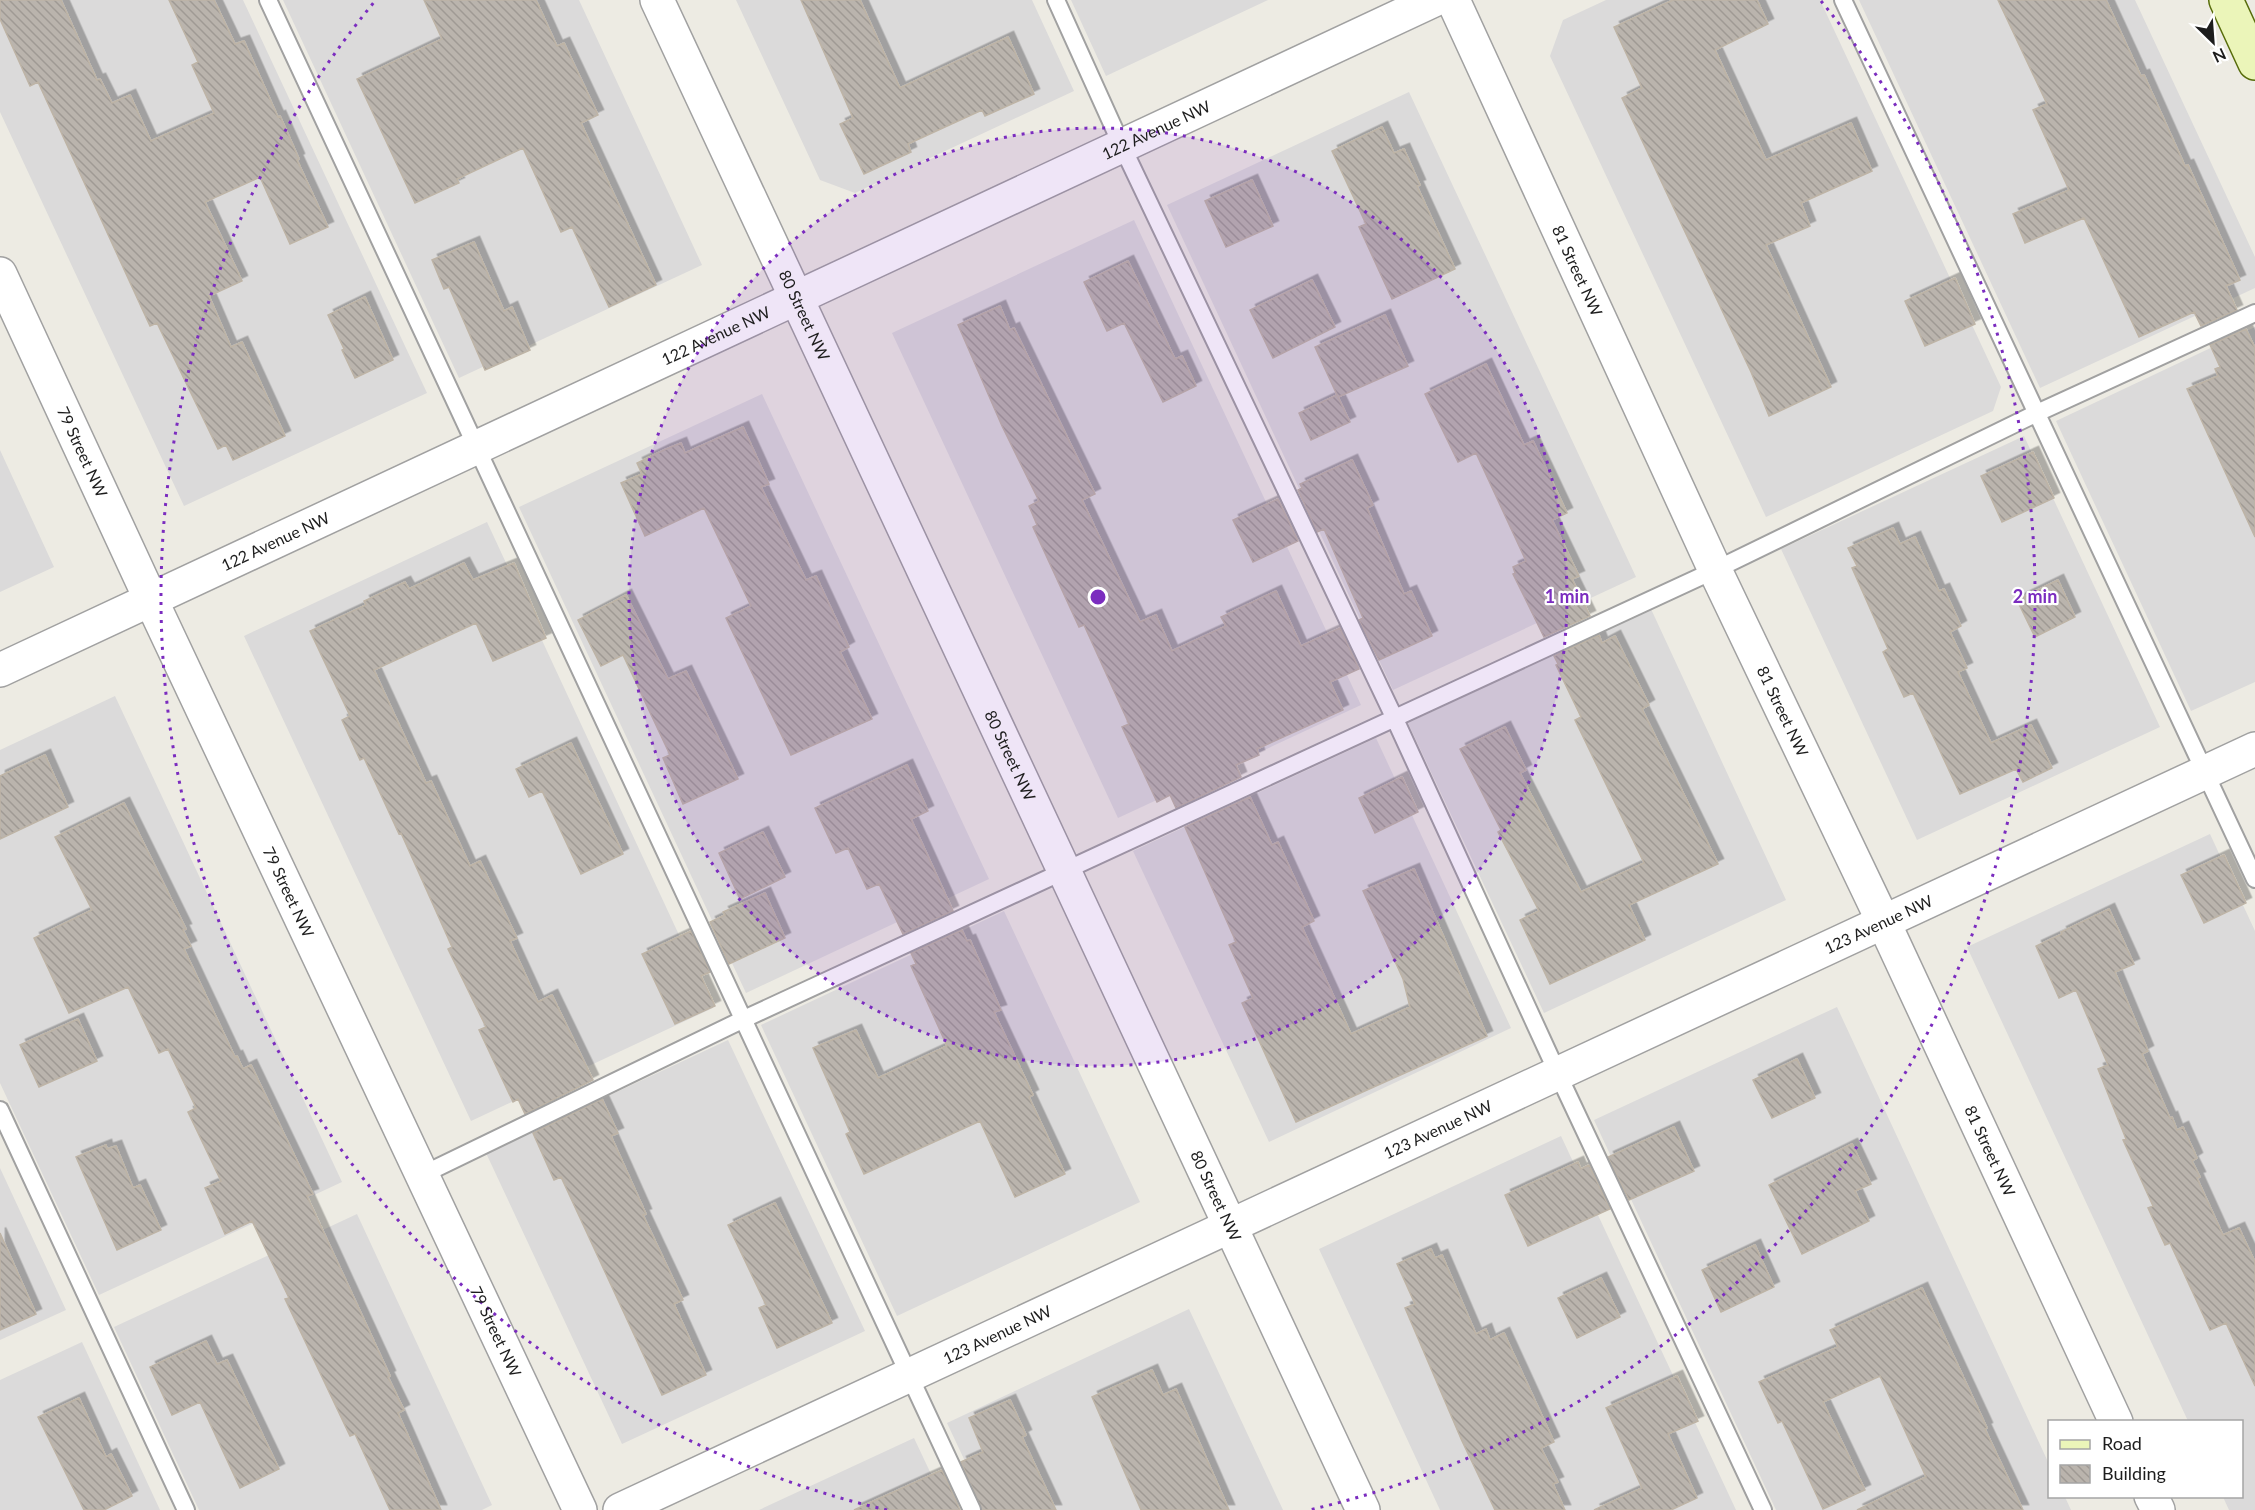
<svg xmlns="http://www.w3.org/2000/svg" width="2255" height="1510" font-family="Lato,sans-serif">
	<defs>
		<pattern id="building-back-hatch" width="6" height="6" patternUnits="userSpaceOnUse" patternTransform="scale(1.5)"><rect width="6" height="6" fill="#bab4ad"/><path d="M-1 5l2 2M0 0l6 6M5-1l2 2" fill="none" stroke="#9f9a94"/></pattern>
		<filter id="shadow"><feDropShadow dx="5.5" dy="-5.5" stdDeviation="0" flood-color="#0004"/></filter>
	</defs>
	<rect width="100%" height="100%" fill="#edebe3"/>
	<path fill="#dbdada" d="M 0,0 L 243,0 L 427,393 L 184,506 L 0,112 Z
		M 283,0 L 579,0 L 702,265 L 459,378 Z
		M 736,0 L 1032,0 L 1074,91 L 855,193 L 820,180 Z
		M 1071,0 L 1268,0 L 1106,76 Z
		M 1606,0 L 1820,0 L 2001,387 L 1993,411 L 1766,517 L 1550,56 L 1563,20 Z
		M 1859,0 L 2135,0 L 2255,257 L 2255,288 L 2040,388 Z
		M 1409,92 L 1636,577 L 1393,690 L 1167,205 Z
		M 1134,220 L 1361,705 L 1118,818 L 892,333 Z
		M 2255,327 L 2255,682 L 2191,711 L 2056,421 Z
		M 762,394 L 989,879 L 746,993 L 519,507 Z
		M 2024,436 L 2160,727 L 1917,840 L 1781,549 Z
		M 0,450 L 54,567 L 0,592 Z
		M 487,522 L 713,1008 L 471,1121 L 244,636 Z
		M 1651,609 L 1786,900 L 1544,1013 L 1408,723 Z
		M 115,696 L 342,1182 L 99,1295 L 0,1083 L 0,750 Z
		M 1376,738 L 1511,1028 L 1269,1142 L 1133,851 Z
		M 2210,834 L 2255,931 L 2255,1510 L 2229,1510 L 2223,1497 L 2242,1496 L 2242,1422 L 2188,1421 L 1967,947 Z
		M 1004,911 L 1140,1202 L 897,1316 L 761,1025 Z
		M 1837,1007 L 2049,1464 L 2050,1496 L 2065,1497 L 2071,1510 L 1776,1510 L 1594,1120 Z
		M 728,1040 L 865,1331 L 622,1444 L 486,1153 Z
		M 1561,1136 L 1736,1510 L 1440,1510 L 1319,1249 Z
		M 0,1168 L 66,1310 L 0,1340 Z
		M 357,1214 L 492,1505 L 482,1510 L 199,1510 L 114,1327 Z
		M 1189,1309 L 1283,1510 L 988,1510 L 947,1423 Z
		M 82,1342 L 160,1510 L 0,1510 L 0,1380 Z
		M 914,1438 L 948,1510 L 759,1510 Z"/>
	<path fill="url(#building-back-hatch)" stroke="#beb4a6" stroke-width="1.5" filter="url(#shadow)" d="M 0,0 L 61,0 L 97,80 L 100,79 L 112,103 L 130,95 L 151,141 L 214,113 L 192,65 L 198,62 L 169,0 L 214,0 L 235,44 L 244,41 L 278,117 L 280,116 L 299,159 L 297,160 L 328,227 L 290,244 L 260,177 L 205,202 L 242,281 L 209,296 L 231,347 L 242,342 L 285,436 L 233,460 L 226,445 L 218,449 L 157,323 L 150,326 L 38,82 L 30,86 L 0,19 Z
		M 424,0 L 536,0 L 557,46 L 564,43 L 598,115 L 581,123 L 656,285 L 609,307 L 572,227 L 561,232 L 523,148 L 457,179 L 459,183 L 415,203 L 357,79 L 442,39 Z
		M 801,0 L 860,0 L 900,88 L 1008,37 L 1034,94 L 985,116 L 982,110 L 908,144 L 911,152 L 864,174 L 840,124 L 853,118 Z
		M 1673,0 L 1757,0 L 1768,24 L 1715,50 L 1766,160 L 1851,123 L 1872,171 L 1801,203 L 1810,226 L 1766,245 L 1831,387 L 1769,416 L 1751,372 L 1622,98 L 1642,88 L 1614,27 Z
		M 1998,0 L 2106,0 L 2141,76 L 2144,75 L 2185,166 L 2188,165 L 2240,280 L 2226,286 L 2237,310 L 2201,326 L 2194,312 L 2139,337 L 2084,218 L 2025,243 L 2013,214 L 2069,190 L 2033,110 L 2047,104 Z
		M 1382,127 L 1394,153 L 1404,149 L 1420,185 L 1417,186 L 1455,269 L 1392,299 L 1359,227 L 1366,224 L 1332,151 Z
		M 1252,180 L 1273,226 L 1226,247 L 1205,201 Z
		M 474,242 L 504,311 L 512,307 L 530,350 L 485,370 L 449,287 L 444,289 L 432,260 Z
		M 1128,261 L 1175,359 L 1182,356 L 1196,386 L 1163,402 L 1124,323 L 1107,331 L 1084,282 Z
		M 1955,278 L 1975,324 L 1925,346 L 1905,301 Z
		M 1312,280 L 1335,327 L 1273,358 L 1250,310 Z
		M 365,297 L 393,360 L 355,378 L 342,350 L 344,349 L 328,315 Z
		M 1000,306 L 1010,330 L 1014,328 L 1095,494 L 1082,500 L 1140,622 L 1156,615 L 1172,651 L 1226,626 L 1221,617 L 1276,591 L 1301,646 L 1340,628 L 1359,669 L 1330,682 L 1343,710 L 1257,749 L 1259,755 L 1236,765 L 1241,777 L 1176,808 L 1170,795 L 1157,802 L 1122,727 L 1129,724 L 1084,625 L 1079,627 L 1033,527 L 1037,525 L 1029,506 L 1039,501 L 1002,426 L 958,325 Z
		M 1385,315 L 1408,366 L 1338,397 L 1350,422 L 1311,440 L 1299,413 L 1337,395 L 1315,347 Z
		M 2246,329 L 2255,348 L 2255,537 L 2187,389 L 2218,376 L 2215,369 L 2220,367 L 2210,345 Z
		M 1486,364 L 1524,445 L 1533,441 L 1567,513 L 1552,520 L 1579,576 L 1572,579 L 1590,616 L 1544,637 L 1513,574 L 1515,573 L 1513,567 L 1526,561 L 1476,453 L 1458,462 L 1425,394 Z
		M 743,427 L 769,484 L 761,487 L 806,580 L 816,576 L 849,647 L 840,652 L 872,719 L 791,755 L 726,618 L 751,606 L 704,508 L 645,536 L 621,483 L 642,474 L 637,463 L 664,450 L 681,443 L 685,453 Z
		M 2033,452 L 2054,498 L 2002,522 L 1981,476 Z
		M 1352,460 L 1373,505 L 1367,508 L 1404,594 L 1411,591 L 1432,636 L 1379,660 L 1359,620 L 1363,618 L 1324,529 L 1317,532 L 1298,490 L 1302,488 L 1300,484 Z
		M 1278,499 L 1298,541 L 1253,562 L 1233,520 Z
		M 1893,528 L 1900,544 L 1915,537 L 1939,591 L 1944,589 L 1961,626 L 1950,632 L 1967,668 L 1958,672 L 1991,743 L 2031,725 L 2052,768 L 2023,782 L 2016,769 L 1960,794 L 1913,693 L 1904,697 L 1883,652 L 1888,649 L 1852,568 L 1857,566 L 1848,548 Z
		M 464,563 L 473,580 L 514,563 L 546,638 L 493,661 L 476,623 L 374,670 L 426,783 L 431,781 L 470,866 L 480,861 L 517,938 L 510,941 L 538,1002 L 552,995 L 593,1080 L 525,1114 L 518,1099 L 513,1102 L 479,1030 L 486,1027 L 448,949 L 452,947 L 401,833 L 399,834 L 364,758 L 360,760 L 342,720 L 350,716 L 310,631 L 366,605 L 364,601 L 405,582 L 409,589 Z
		M 2058,580 L 2075,617 L 2035,637 L 2017,600 Z
		M 626,595 L 668,679 L 686,671 L 738,779 L 683,804 L 663,758 L 670,755 L 623,655 L 601,666 L 578,620 Z
		M 1599,635 L 1602,643 L 1615,636 L 1649,705 L 1642,709 L 1718,864 L 1629,905 L 1645,940 L 1550,984 L 1520,920 L 1539,911 L 1498,832 L 1501,830 L 1460,749 L 1505,727 L 1526,770 L 1520,773 L 1581,892 L 1644,863 L 1575,720 L 1581,717 L 1556,665 L 1558,664 L 1554,656 Z
		M 571,743 L 623,854 L 581,874 L 542,791 L 529,797 L 516,769 Z
		M 45,755 L 68,807 L 0,839 L 0,776 Z
		M 907,765 L 928,811 L 911,819 L 953,911 L 903,934 L 879,884 L 867,889 L 848,848 L 836,853 L 815,808 Z
		M 1402,777 L 1418,812 L 1375,833 L 1359,798 Z
		M 1250,797 L 1272,845 L 1278,842 L 1314,921 L 1302,927 L 1351,1034 L 1410,1007 L 1403,979 L 1363,891 L 1414,869 L 1487,1036 L 1296,1122 L 1242,1003 L 1253,998 L 1229,945 L 1236,942 L 1185,827 Z
		M 124,803 L 186,929 L 183,930 L 191,946 L 184,949 L 235,1057 L 237,1056 L 243,1069 L 251,1065 L 313,1194 L 307,1196 L 390,1376 L 388,1377 L 404,1410 L 398,1413 L 441,1510 L 390,1510 L 355,1434 L 350,1436 L 285,1299 L 289,1298 L 252,1221 L 225,1234 L 205,1188 L 221,1181 L 188,1112 L 196,1108 L 168,1049 L 159,1053 L 128,987 L 69,1013 L 34,938 L 92,910 L 55,837 Z
		M 763,832 L 785,877 L 740,899 L 719,853 Z
		M 2224,855 L 2246,903 L 2204,923 L 2181,875 Z
		M 765,893 L 785,938 L 729,964 L 710,922 L 725,915 L 723,912 Z
		M 2109,909 L 2134,964 L 2115,972 L 2148,1051 L 2142,1054 L 2170,1118 L 2172,1117 L 2177,1130 L 2183,1127 L 2197,1158 L 2192,1161 L 2200,1177 L 2197,1178 L 2223,1235 L 2239,1228 L 2255,1262 L 2255,1386 L 2226,1323 L 2210,1330 L 2170,1243 L 2165,1245 L 2148,1208 L 2153,1206 L 2123,1140 L 2126,1139 L 2098,1069 L 2108,1065 L 2076,990 L 2059,998 L 2036,946 L 2062,934 L 2061,932 Z
		M 962,930 L 967,941 L 970,940 L 1001,1010 L 994,1012 L 1033,1095 L 1029,1097 L 1065,1174 L 1015,1197 L 980,1121 L 864,1174 L 846,1134 L 850,1132 L 813,1048 L 856,1030 L 878,1078 L 947,1046 L 911,966 L 916,964 L 911,953 Z
		M 691,931 L 710,972 L 701,976 L 715,1006 L 675,1024 L 642,954 Z
		M 78,1019 L 97,1061 L 39,1087 L 20,1045 Z
		M 1797,1059 L 1815,1098 L 1772,1118 L 1753,1080 Z
		M 602,1099 L 618,1133 L 611,1136 L 646,1214 L 643,1215 L 683,1300 L 674,1304 L 706,1375 L 662,1395 L 561,1177 L 554,1180 L 533,1133 Z
		M 1674,1127 L 1694,1171 L 1629,1200 L 1608,1157 Z
		M 1852,1144 L 1871,1184 L 1855,1191 L 1869,1221 L 1802,1254 L 1769,1185 Z
		M 106,1145 L 107,1149 L 116,1146 L 133,1188 L 140,1185 L 161,1230 L 117,1250 L 76,1157 Z
		M 1578,1162 L 1581,1169 L 1589,1165 L 1610,1209 L 1528,1246 L 1505,1195 Z
		M 775,1203 L 832,1323 L 777,1348 L 759,1308 L 766,1305 L 728,1225 Z
		M 0,1233 L 36,1314 L 0,1330 Z
		M 1755,1245 L 1774,1287 L 1721,1312 L 1702,1270 Z
		M 1431,1249 L 1435,1258 L 1442,1255 L 1476,1334 L 1486,1329 L 1490,1340 L 1504,1333 L 1554,1442 L 1541,1448 L 1558,1482 L 1553,1484 L 1565,1510 L 1495,1510 L 1462,1441 L 1405,1308 L 1415,1304 L 1397,1264 Z
		M 1601,1278 L 1620,1317 L 1577,1338 L 1558,1298 Z
		M 1922,1288 L 1987,1428 L 1985,1429 L 2023,1510 L 1857,1510 L 1926,1477 L 1880,1376 L 1823,1402 L 1865,1490 L 1823,1509 L 1782,1421 L 1778,1423 L 1759,1382 L 1838,1347 L 1830,1330 Z
		M 206,1341 L 217,1364 L 227,1360 L 279,1469 L 240,1488 L 200,1402 L 172,1415 L 150,1367 Z
		M 1152,1370 L 1163,1395 L 1176,1389 L 1229,1510 L 1141,1510 L 1092,1397 Z
		M 1677,1376 L 1698,1421 L 1668,1434 L 1697,1498 L 1671,1510 L 1594,1510 L 1642,1488 L 1606,1408 Z
		M 79,1398 L 106,1457 L 111,1454 L 132,1496 L 104,1510 L 84,1510 L 38,1417 Z
		M 1010,1400 L 1026,1435 L 1022,1437 L 1056,1510 L 982,1510 L 961,1462 L 983,1452 L 969,1418 Z
		M 942,1470 L 960,1510 L 854,1510 Z"/>
	<g fill="none" stroke-linecap="round" stroke-linejoin="round">
		<defs>
			<path id="lane" d="M 268,0 L 972,1510
				M 1056,0 L 1122,146 L 1394,717 L 1558,1074 L 1763,1510
				M 1843,0 L 2255,879
				M 0,1110 L 186,1510
				M 422,1175 L 744,1019 L 1715,570 L 2035,414 L 2255,313"/>
			<g id="street">
				<path id="s1" d="M 657,0 L 1363,1510"/>
				<path id="s2" d="M 1453,0 L 1715,570 L 1884,923 L 2116,1422"/>
				<path id="s3" d="M 0,274 L 151,600 L 580,1510"/>
				<path id="s4" d="M 0,670 L 1434,0"/>
				<path d="M 2151,1496 L 2158,1510"/>
				<path id="s5" d="M 620,1510 L 2255,749"/>
			</g>
			<path id="secondary" d="M 2226,0 L 2255,63"/>
		</defs>
		<use href="#lane" stroke="#a1a1a1" stroke-width="20"/>
		<use href="#street" stroke="#a1a1a1" stroke-width="36"/>
		<use href="#secondary" stroke="#576c0b" stroke-width="36"/>
		<use href="#lane" stroke="#fff" stroke-width="16"/>
		<use href="#street" stroke="#fff" stroke-width="33"/>
		<use href="#secondary" stroke="#ebf5b9" stroke-width="33"/>
	</g>
	<circle cx="1098" cy="597" r="469" fill="#7b2cbf" fill-opacity=".12"/>
	<g fill="none" stroke="#7b2cbf" stroke-width="3" stroke-dasharray="3 6">
		<circle cx="1098" cy="597" r="469"/>
		<path d="M887 1510A937 937 0 0 1 375 1M1821 1A937 937 0 0 1 1309 1510"/>
	</g>
	<g text-anchor="middle" stroke-width="4.5" stroke-linejoin="round" paint-order="stroke">
		<g font-size="16" fill="#1d1d1d" stroke="#fff">
			<text dy="6" stroke="none"><textPath href="#s4" startOffset="1276">122 Avenue NW</textPath></text>
			<text dy="6" stroke="none"><textPath href="#s2" startOffset="298">81 Street NW</textPath></text>
			<text dy="6" stroke="none"><textPath href="#s1" startOffset="348">80 Street NW</textPath></text>
			<text dy="6" stroke="none"><textPath href="#s4" startOffset="790">122 Avenue NW</textPath></text>
			<text dy="6" stroke="none"><textPath href="#s3" startOffset="196">79 Street NW</textPath></text>
			<text dy="6" stroke="none"><textPath href="#s4" startOffset="304">122 Avenue NW</textPath></text>
			<text dy="6" stroke="none"><textPath href="#s2" startOffset="784">81 Street NW</textPath></text>
			<text dy="6" stroke="none"><textPath href="#s1" startOffset="834">80 Street NW</textPath></text>
			<text dy="6" stroke="none"><textPath href="#s3" startOffset="682">79 Street NW</textPath></text>
			<text dy="6" stroke="none"><textPath href="#s5" startOffset="1388">123 Avenue NW</textPath></text>
			<text dy="6" stroke="none"><textPath href="#s5" startOffset="902">123 Avenue NW</textPath></text>
			<text dy="6" stroke="none"><textPath href="#s2" startOffset="1270">81 Street NW</textPath></text>
			<text dy="6" stroke="none"><textPath href="#s1" startOffset="1320">80 Street NW</textPath></text>
			<text dy="6" stroke="none"><textPath href="#s3" startOffset="1168">79 Street NW</textPath></text>
			<text dy="6" stroke="none"><textPath href="#s5" startOffset="416">123 Avenue NW</textPath></text>
		</g>
	</g>
	<circle cx="1098" cy="597" r="9" fill="#7b2cbf" stroke="#fff" stroke-width="3"/>
	<g font-size="18" text-anchor="middle" font-weight="bold" fill="#7b2cbf" stroke="#fff" stroke-width="4.5" stroke-linejoin="round" paint-order="stroke">
		<text x="1567" y="603">1 min</text>
		<text x="2035" y="603">2 min</text>
	</g>
	<rect x="2048" y="1420" width="195" height="78" fill="#ffffff" stroke="#a5a5a5" stroke-width="1.5"/>
	<rect x="2060" y="1440" width="30" height="9" fill="#ebf5b9" stroke="#a5a5a5" stroke-width="1.5"/>
	<text x="2102" y="1450" font-size="18" fill="#1d1d1d">Road</text>
	<rect x="2060" y="1465" width="30" height="18" fill="url(#building-back-hatch)" stroke="#a5a5a5" stroke-width="1.5"/>
	<text x="2102" y="1480" font-size="18" fill="#1d1d1d">Building</text>
	<g transform="translate(2213 42) rotate(155)" stroke="#ffffff" stroke-width="4.5" paint-order="stroke">
	<path d="M0-4.5L10 22L0 15L-10 22Z" fill="#1d1d1d"/>
	<text y="-9" font-size="16" font-weight="bold" text-anchor="middle" fill="#1d1d1d">N</text>
	</g>
</svg>
